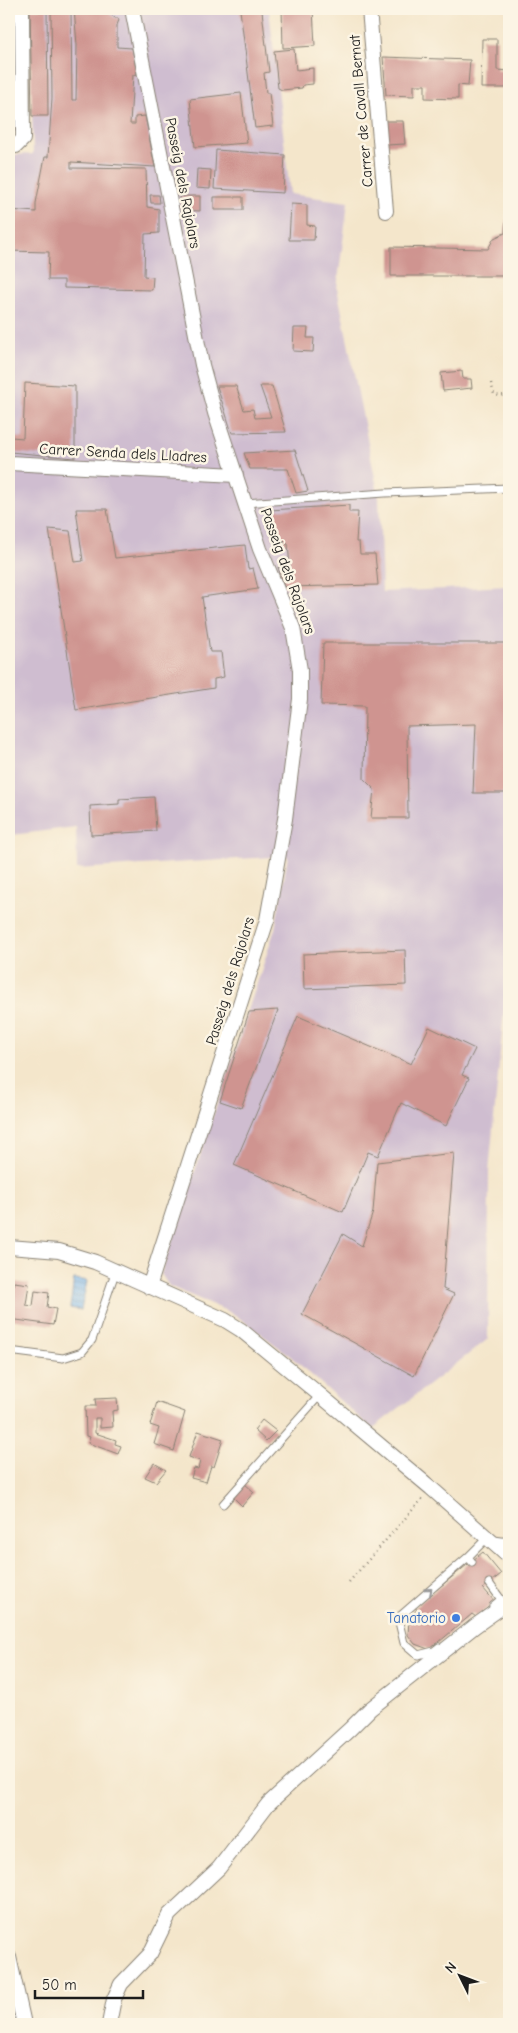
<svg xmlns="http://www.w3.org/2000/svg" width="518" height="2033" font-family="'Comic Neue',sans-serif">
	<defs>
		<pattern id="water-rules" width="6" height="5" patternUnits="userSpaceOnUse" patternTransform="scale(1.25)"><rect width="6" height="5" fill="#7ab6ec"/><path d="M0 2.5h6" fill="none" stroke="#6393be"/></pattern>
	</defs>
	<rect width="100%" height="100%" fill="#fcf5e5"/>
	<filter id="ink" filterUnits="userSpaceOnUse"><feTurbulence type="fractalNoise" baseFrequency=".02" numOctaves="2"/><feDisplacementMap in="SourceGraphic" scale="10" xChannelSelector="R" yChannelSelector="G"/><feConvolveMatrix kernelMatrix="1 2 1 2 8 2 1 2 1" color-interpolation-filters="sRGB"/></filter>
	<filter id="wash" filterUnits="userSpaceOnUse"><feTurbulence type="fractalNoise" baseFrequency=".0096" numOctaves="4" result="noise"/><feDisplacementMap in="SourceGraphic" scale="20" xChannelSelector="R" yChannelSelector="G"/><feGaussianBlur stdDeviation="1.12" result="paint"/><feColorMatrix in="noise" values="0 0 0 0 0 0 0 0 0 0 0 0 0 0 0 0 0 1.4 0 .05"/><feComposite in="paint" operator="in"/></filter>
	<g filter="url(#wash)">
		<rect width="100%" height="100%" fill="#f4e6cb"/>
		<path fill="#cfbdd0" d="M 30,9 L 269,9 L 290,194 L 348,202 L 337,288 L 379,498 L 382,592 L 509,586 L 509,956 L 489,1172 L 488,1339 L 372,1429 L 288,1354 L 234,1314 L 169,1286 L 161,1274 L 275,929 L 288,856 L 77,869 L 76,827 L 12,835 L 9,807 L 9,155 L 33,154 Z"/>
		<path fill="url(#water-rules)" stroke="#4b6984" d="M 74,1279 L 87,1281 L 81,1310 L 70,1308 Z"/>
		<g id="blocks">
			<path fill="#cf9490" d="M 9,9 L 14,9 L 15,130 L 9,137 Z
				M 30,9 L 47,9 L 48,116 L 32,116 Z
				M 51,9 L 71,9 L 72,100 L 76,100 L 77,45 L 74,9 L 104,9 L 115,18 L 118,18 L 119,20 L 117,25 L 117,47 L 132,48 L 137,74 L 133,75 L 130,124 L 135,124 L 135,117 L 145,116 L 155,167 L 71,162 L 71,168 L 146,169 L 147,207 L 159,209 L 159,233 L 145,234 L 144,276 L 153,277 L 152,290 L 64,288 L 64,280 L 48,280 L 49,252 L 9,251 L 9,210 L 36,212 L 36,203 L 45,157 L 48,157 L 52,98 Z
				M 282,9 L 313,9 L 315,46 L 283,48 Z
				M 240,10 L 262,11 L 269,72 L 264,73 L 266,93 L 269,93 L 273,126 L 255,128 Z
				M 482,39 L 497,39 L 497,70 L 509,71 L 509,88 L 481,88 Z
				M 294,49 L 296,70 L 313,68 L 313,84 L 303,85 L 302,88 L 282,90 L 278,88 L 274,51 Z
				M 383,57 L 470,60 L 468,86 L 458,85 L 458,99 L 425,98 L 425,85 L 414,85 L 414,96 L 386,95 Z
				M 241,93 L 247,143 L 195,147 L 190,99 Z
				M 385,121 L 403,121 L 405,144 L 387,145 Z
				M 216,150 L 285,155 L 283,193 L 214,189 Z
				M 197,169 L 211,170 L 210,189 L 196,188 Z
				M 150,195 L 159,195 L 160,203 L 151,203 Z
				M 180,196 L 200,196 L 200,211 L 182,210 Z
				M 214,197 L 243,197 L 243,210 L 214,210 Z
				M 291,204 L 307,205 L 307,225 L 315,226 L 314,240 L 289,240 Z
				M 506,220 L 509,220 L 509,273 L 505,276 L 391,276 L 391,247 L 488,249 L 494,238 L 505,233 Z
				M 294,328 L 308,328 L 307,338 L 314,338 L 313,352 L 293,351 Z
				M 462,371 L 463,379 L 471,379 L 472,388 L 443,391 L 441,373 Z
				M 25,383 L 75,386 L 75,458 L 10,452 L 11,437 L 23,438 Z
				M 217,386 L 236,386 L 244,410 L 253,409 L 255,418 L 271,417 L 260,386 L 272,386 L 286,432 L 232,433 Z
				M 295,450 L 308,491 L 296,493 L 288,469 L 250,469 L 244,453 Z
				M 349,505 L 349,512 L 358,512 L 356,542 L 359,542 L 360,554 L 375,554 L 378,585 L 284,587 L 278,567 L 290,567 L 288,544 L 278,544 L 273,537 L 270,510 Z
				M 76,509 L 107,509 L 115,558 L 245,545 L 248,569 L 253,568 L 258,589 L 202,597 L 210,652 L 221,652 L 224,677 L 214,679 L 214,688 L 76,710 L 49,529 L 70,531 L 75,562 L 83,561 Z
				M 323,643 L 509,643 L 509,793 L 473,793 L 476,724 L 407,726 L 408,818 L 371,818 L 374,789 L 364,779 L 365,706 L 321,705 Z
				M 154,797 L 156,831 L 91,835 L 90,806 L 119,804 L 119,799 Z
				M 405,950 L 406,985 L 304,989 L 303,954 Z
				M 278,1010 L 241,1108 L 220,1101 L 249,1012 Z
				M 298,1016 L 411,1064 L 429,1027 L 475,1049 L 462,1075 L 469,1078 L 446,1126 L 401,1103 L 378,1156 L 368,1152 L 343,1212 L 234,1165 Z
				M 454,1153 L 443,1289 L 454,1294 L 414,1376 L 302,1314 L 343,1234 L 362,1246 L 373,1212 L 377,1162 Z
				M 14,1282 L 29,1284 L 26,1305 L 33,1306 L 35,1291 L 49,1293 L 47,1307 L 56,1309 L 53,1325 L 9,1319 Z
				M 117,1398 L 118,1410 L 112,1411 L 113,1427 L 100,1428 L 100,1418 L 95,1418 L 95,1433 L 116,1440 L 115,1444 L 121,1446 L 118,1454 L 88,1443 L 90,1437 L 86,1436 L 85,1406 L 96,1406 L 95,1399 Z
				M 157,1402 L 185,1412 L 174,1451 L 154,1444 L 159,1428 L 150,1425 Z
				M 262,1420 L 276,1431 L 266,1441 L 254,1430 Z
				M 198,1431 L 223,1439 L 214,1467 L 211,1466 L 206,1482 L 191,1478 L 194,1468 L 198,1469 L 200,1461 L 189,1457 Z
				M 154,1463 L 166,1470 L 156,1482 L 145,1477 Z
				M 244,1483 L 254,1492 L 242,1506 L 232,1496 Z
				M 483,1552 L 501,1574 L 483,1588 L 495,1602 L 476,1617 L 472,1614 L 432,1648 L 428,1649 L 415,1644 L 408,1635 L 409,1619 L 408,1617 L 417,1610 L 415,1607 Z"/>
		</g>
	</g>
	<g filter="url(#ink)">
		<use href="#blocks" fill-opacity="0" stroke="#888174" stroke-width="1"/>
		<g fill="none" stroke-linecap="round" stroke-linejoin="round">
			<defs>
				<path id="lane" d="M 246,503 L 385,493 L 509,488
					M 9,1351 L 63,1358 L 82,1352 L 92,1340 L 116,1270
					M 223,1504 L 320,1395
					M 494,1540 L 509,1542
					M 472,1562 L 468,1557 L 488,1537
					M 489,1583 L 500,1598 L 499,1601 L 493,1606
					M 439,1647 L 434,1651 L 418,1655 L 404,1643 L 398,1618 L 468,1557"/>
				<path id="street" d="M 132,9 L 202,365 L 215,413 L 260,549 L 293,628 L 300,670 L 300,699 L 285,819 L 267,920 L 149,1287
					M 369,9 L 386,211
					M 9,146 L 16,146 L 23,139 L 22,9
					M 9,463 L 236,475
					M 9,1247 L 59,1251 L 95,1262 L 225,1320 L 241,1330 L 320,1395 L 431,1488 L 509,1557
					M 9,1957 L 24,2024
					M 109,2024 L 114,1999 L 121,1984 L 150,1954 L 169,1915 L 219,1868 L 268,1804 L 350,1729 L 370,1709 L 475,1626 L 509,1602"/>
			</defs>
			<use href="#lane" stroke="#888174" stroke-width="9"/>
			<use href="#street" stroke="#888174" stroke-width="16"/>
			<path stroke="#888174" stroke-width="2.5" stroke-dasharray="1 4" stroke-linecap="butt" d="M 491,383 L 494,394 L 499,396 L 509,394
				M 349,1582 L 423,1498"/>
			<use href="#lane" stroke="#fff" stroke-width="7"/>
			<use href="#street" stroke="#fff" stroke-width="14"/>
		</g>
		<defs><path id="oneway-chevron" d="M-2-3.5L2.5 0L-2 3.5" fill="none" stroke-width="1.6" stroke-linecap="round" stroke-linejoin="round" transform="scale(1.25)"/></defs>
		<use stroke="#999" href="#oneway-chevron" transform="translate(429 1591) rotate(-41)"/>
	</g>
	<circle fill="#3f7fe0" stroke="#fcf5e5" stroke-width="2" cx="456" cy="1618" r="5"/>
	<g text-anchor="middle" stroke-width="5" stroke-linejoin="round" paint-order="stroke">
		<g font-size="15" fill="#1c1c1c" stroke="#fcf5e5">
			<text transform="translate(361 111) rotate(-95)" y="5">Carrer de Cavall Bernat</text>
			<text transform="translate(183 183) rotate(79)" y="5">Passeig dels Rajolars</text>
			<text transform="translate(123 453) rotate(3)" y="5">Carrer Senda dels Lladres</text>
			<text transform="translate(288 571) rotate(70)" y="5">Passeig dels Rajolars</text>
			<text transform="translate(230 981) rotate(-73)" y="5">Passeig dels Rajolars</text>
		</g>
		<g font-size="15" fill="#366cbe" stroke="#fcf5e5" text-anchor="end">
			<text x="446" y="1623">Tanatorio</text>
		</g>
	</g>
	<rect width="518" height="2033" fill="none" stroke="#fcf5e5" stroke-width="30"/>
	<g transform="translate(460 1976) rotate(312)" stroke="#fcf5e5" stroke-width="4" paint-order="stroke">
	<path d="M0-4L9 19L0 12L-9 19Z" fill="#1c1c1c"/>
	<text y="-8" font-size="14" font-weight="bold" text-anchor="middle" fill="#1c1c1c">N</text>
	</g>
	<path d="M35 1990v8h108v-8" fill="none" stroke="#1c1c1c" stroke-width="2.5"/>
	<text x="42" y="1990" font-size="15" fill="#1c1c1c" stroke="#fcf5e5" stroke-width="4" paint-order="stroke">50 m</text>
</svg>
